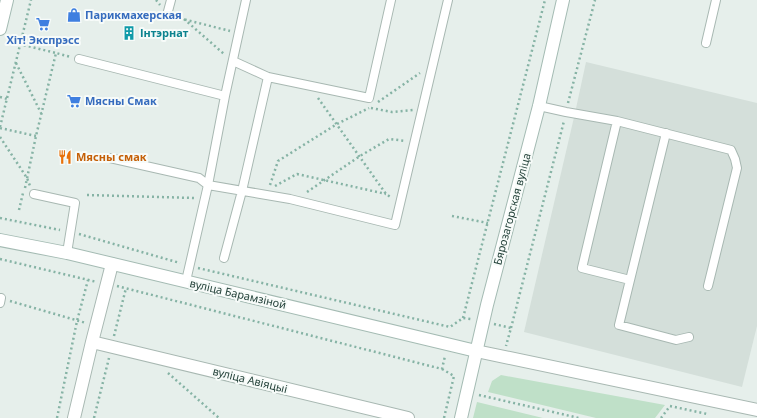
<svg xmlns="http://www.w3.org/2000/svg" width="757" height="418" font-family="'Noto Sans',sans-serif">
	<rect width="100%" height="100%" fill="#e6efeb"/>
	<path fill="#d4dfda" d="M 586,62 L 757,103 L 757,326 L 742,387 L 524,332 L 575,113 Z"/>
	<path fill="#bfe0c8" d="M 501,375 L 665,405 L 655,418 L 596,418 L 488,392 L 492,381 Z
		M 477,402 L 543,418 L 473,418 Z"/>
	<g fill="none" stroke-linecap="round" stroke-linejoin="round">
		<defs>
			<path id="lane" d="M 167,15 L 171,0
				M 706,43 L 716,0
				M 79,59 L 225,96 L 208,185 L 186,281
				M 233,61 L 268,77 L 369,98 L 391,0
				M 225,96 L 246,0
				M 539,106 L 566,112 L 617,121 L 731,150 L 735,159 L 737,168 L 708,286
				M 617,121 L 582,268 L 630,280
				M 666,133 L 619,325 L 676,340 L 689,337
				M 110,158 L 199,178 L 208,185 L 290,199 L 395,225 L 448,0
				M 34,194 L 75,203 L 67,253
				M 224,258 L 242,191 L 268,77
				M 0,303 L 1,298"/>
			<path id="street" d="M 92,342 L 408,418
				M 476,351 L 757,410
				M 74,418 L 92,342 L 112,264"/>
			<path id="secondary" d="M 0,29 L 7,0
				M 0,240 L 67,253 L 476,351
				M 461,418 L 487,305 L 539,106 L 563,0"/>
		</defs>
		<use href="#lane" stroke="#a8b8b2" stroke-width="10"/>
		<use href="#street" stroke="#a8b8b2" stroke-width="14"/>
		<use href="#secondary" stroke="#a4bbb3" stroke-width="14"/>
		<path stroke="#86b3a5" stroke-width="2.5" stroke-dasharray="2 3" stroke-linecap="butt" d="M 156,0 L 160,5
			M 175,17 L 230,31
			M 184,19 L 224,54
			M 19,44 L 56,53
			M 16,63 L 41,113
			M 0,97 L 7,99
			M 318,98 L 386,194 L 392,198
			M 378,102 L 420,73
			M 568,103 L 595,0
			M 371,108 L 392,112 L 413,110
			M 0,127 L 31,0
			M 0,128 L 36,136
			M 0,137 L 27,178 L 30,186
			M 270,185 L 278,161 L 337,124 L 369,108
			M 275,186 L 297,174 L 386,194
			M 25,188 L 36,136 L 56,53 L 71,57
			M 307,192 L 360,156 L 389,139 L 406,141
			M 87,195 L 195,198
			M 19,210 L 23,193
			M 452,216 L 488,223
			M 0,218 L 60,230
			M 79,234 L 180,263
			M 0,259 L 97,282
			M 198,268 L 450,327 L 463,318 L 471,319
			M 117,286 L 442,369 L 445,356
			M 10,301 L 86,323
			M 463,318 L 545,0
			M 494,324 L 511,328 L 506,346
			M 511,328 L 564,121
			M 114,336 L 126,288
			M 442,369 L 454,376 L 444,418
			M 168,373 L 219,418
			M 479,395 L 579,418
			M 57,418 L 77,321 L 88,280
			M 94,418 L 109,358
			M 661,418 L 670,406 L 707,414"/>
		<use href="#lane" stroke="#fff" stroke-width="8"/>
		<use href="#street" stroke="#fff" stroke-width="12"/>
		<use href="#secondary" stroke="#fff" stroke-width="12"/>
	</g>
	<defs>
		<symbol id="shop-bare" viewBox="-9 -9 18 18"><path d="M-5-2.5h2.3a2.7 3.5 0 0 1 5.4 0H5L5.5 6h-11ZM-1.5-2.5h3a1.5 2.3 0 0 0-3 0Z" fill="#3f7fe0" stroke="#f7fbf9" stroke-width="2.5" paint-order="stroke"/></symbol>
		<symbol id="supermarket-bare" viewBox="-9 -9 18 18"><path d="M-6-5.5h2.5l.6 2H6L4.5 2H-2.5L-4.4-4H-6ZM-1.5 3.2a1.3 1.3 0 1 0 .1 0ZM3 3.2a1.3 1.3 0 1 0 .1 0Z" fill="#3f7fe0" stroke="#f7fbf9" stroke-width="2.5" paint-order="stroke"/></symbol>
		<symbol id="building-bare" viewBox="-9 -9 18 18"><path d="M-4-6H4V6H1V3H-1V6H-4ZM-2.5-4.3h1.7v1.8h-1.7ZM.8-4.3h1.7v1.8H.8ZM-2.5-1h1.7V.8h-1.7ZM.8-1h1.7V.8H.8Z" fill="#0f9aa8" stroke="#f7fbf9" stroke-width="2.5" paint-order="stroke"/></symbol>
		<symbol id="restaurant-bare" viewBox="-9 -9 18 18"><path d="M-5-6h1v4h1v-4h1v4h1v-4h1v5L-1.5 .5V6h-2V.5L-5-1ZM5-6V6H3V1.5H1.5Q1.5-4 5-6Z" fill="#e8710a" stroke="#f7fbf9" stroke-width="2.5" paint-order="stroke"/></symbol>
	</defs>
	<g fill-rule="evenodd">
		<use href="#shop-bare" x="64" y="5" width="20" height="20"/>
		<use href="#supermarket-bare" x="33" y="14" width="20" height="20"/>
		<use href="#building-bare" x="119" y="23" width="20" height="20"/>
		<use href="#supermarket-bare" x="64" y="91" width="20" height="20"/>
		<use href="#restaurant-bare" x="55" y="147" width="20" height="20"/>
	</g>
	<g text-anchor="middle" stroke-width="4" stroke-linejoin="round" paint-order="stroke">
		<g font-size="11" font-weight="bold" fill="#366cbe" stroke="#f7fbf9" text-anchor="start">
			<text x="85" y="19">Парикмахерская</text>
			<text x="43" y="44" text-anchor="middle">Хіт! Экспрэсс</text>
			<text x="85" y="105">Мясны Смак</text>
		</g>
		<g font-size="11" font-weight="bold" fill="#0d838f" stroke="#f7fbf9" text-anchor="start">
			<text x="140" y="37">Інтэрнат</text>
		</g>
		<g font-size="11" font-weight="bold" fill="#c56008" stroke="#f7fbf9" text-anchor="start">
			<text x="76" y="161">Мясны смак</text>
		</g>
		<g font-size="11" fill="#24423a" stroke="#f7fbf9">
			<text transform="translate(512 209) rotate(-75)" y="4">Бярозагорская вуліца</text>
			<text transform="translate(238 294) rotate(13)" y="4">вуліца Барамзіной</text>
			<text transform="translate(250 380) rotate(14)" y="4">вуліца Авіяцыі</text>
		</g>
	</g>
</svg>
